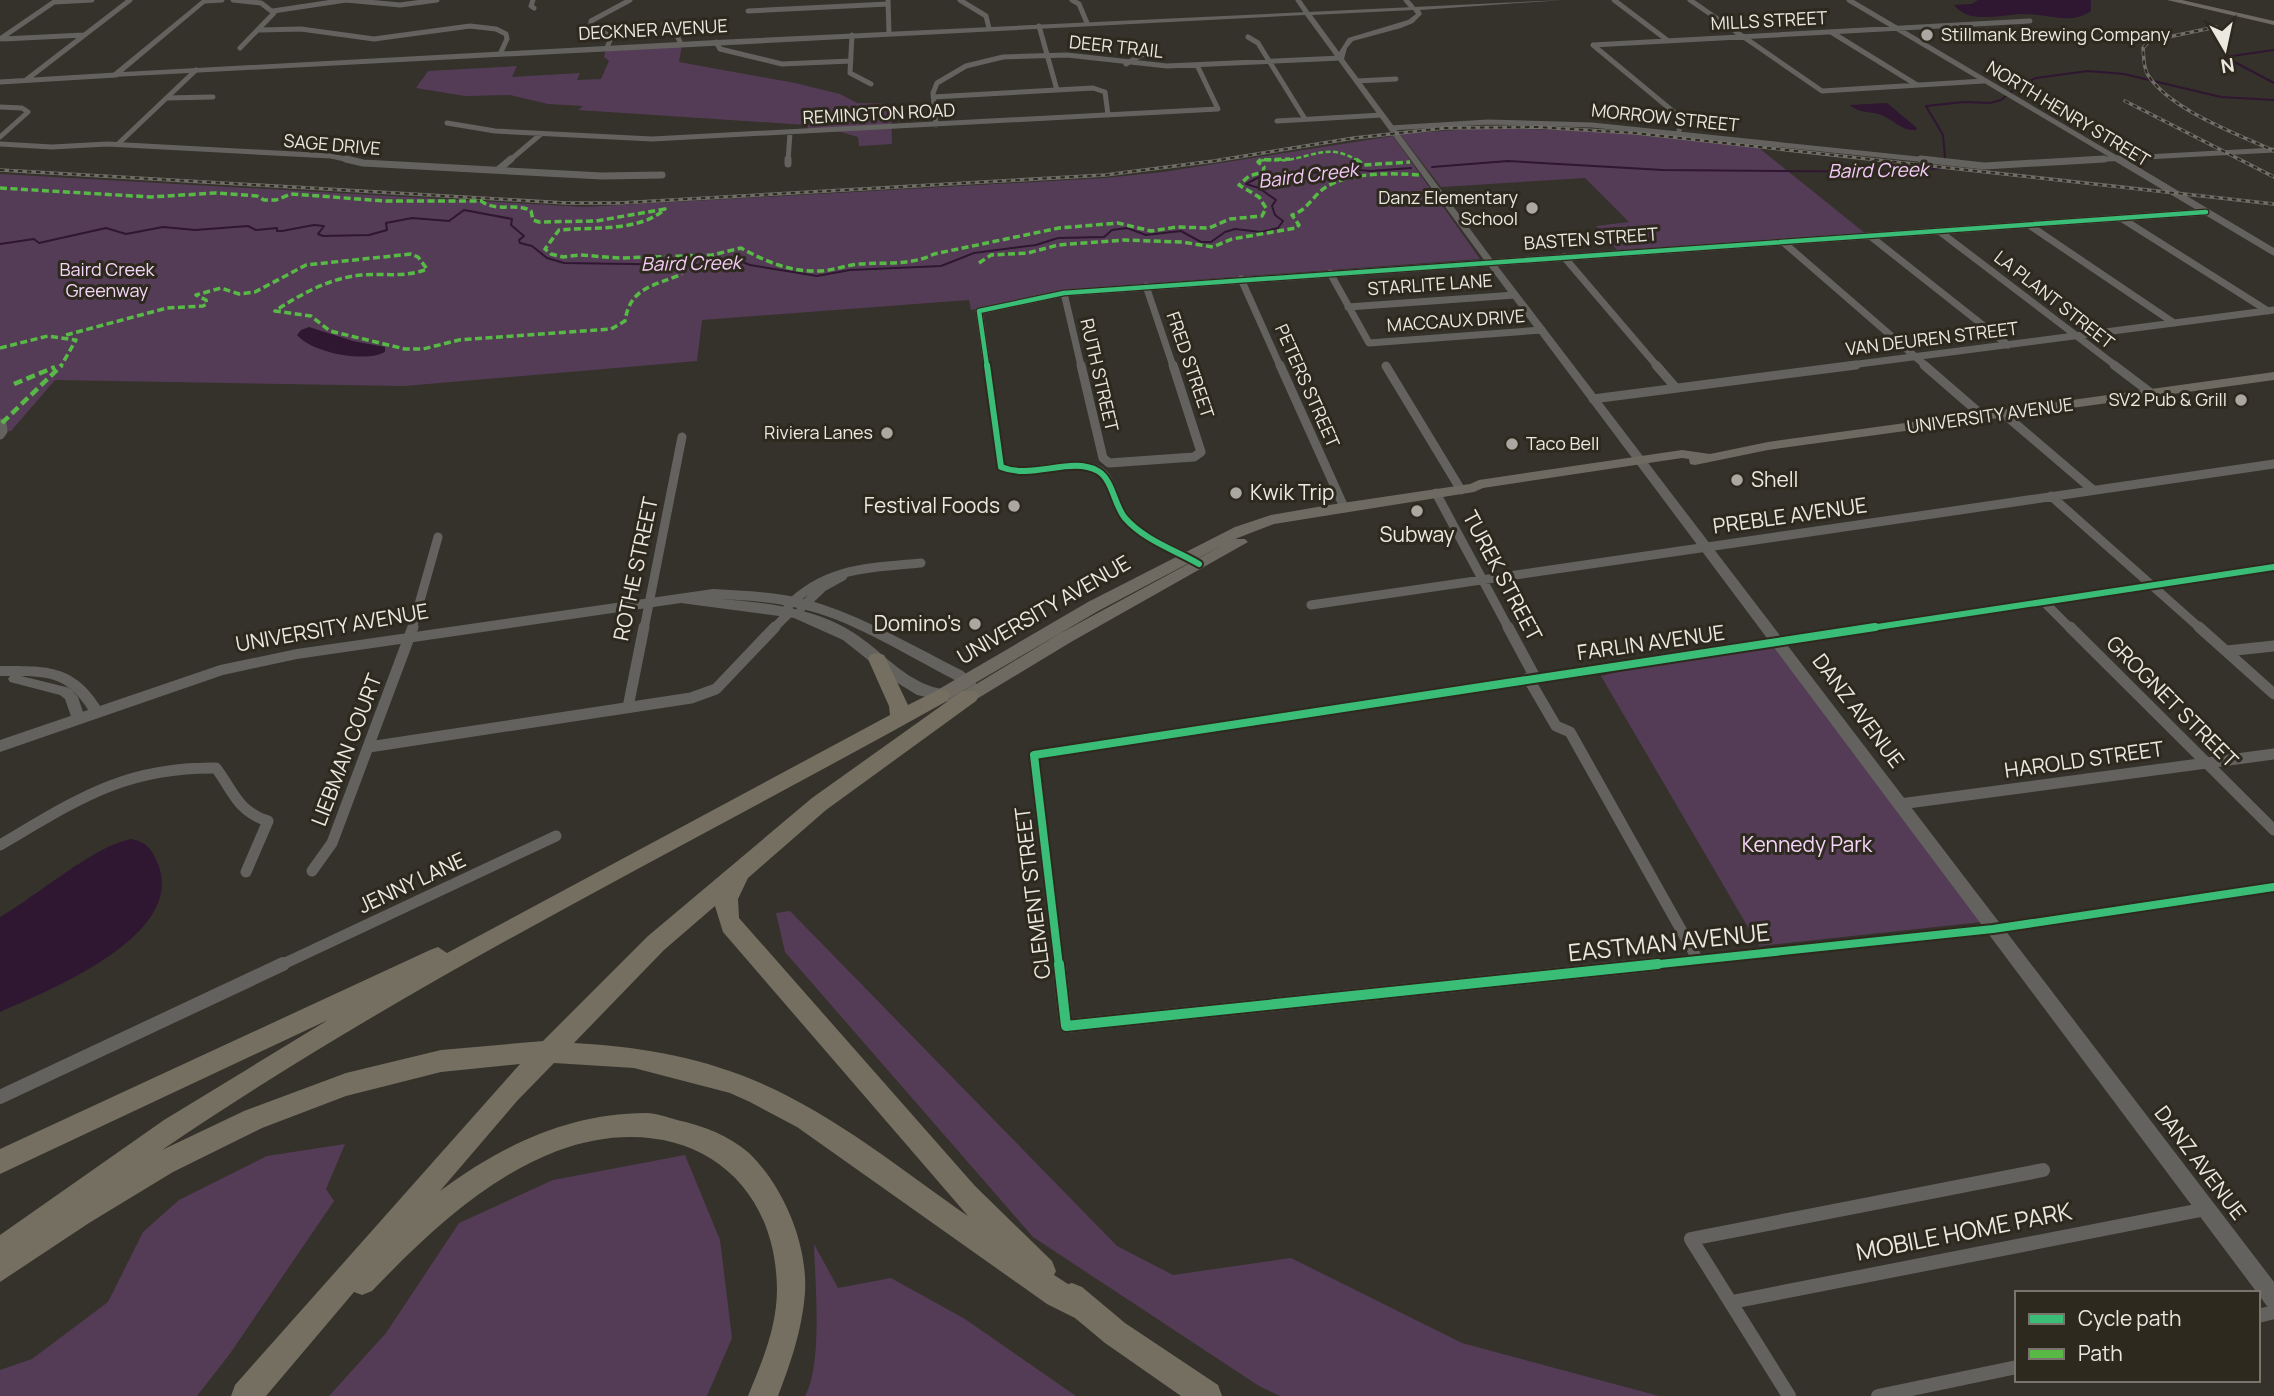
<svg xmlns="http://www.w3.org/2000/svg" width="2274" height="1396" font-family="Manrope,sans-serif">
	<rect width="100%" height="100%" fill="#34322b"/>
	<path fill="#553c56" d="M 682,45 L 679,62 L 795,83 L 840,94 L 857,103 L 891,104 L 892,144 L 859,146 L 858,137 L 830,129 L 808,130 L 807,125 L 578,110 L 583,106 L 548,104 L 510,95 L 465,96 L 416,88 L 428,71 L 517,66 L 512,77 L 580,73 L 577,80 L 601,79 L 609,61 L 604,57 L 606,49 Z
		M 1484,128 L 1598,131 L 1759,148 L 1866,234 L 1617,250 L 1596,226 L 1629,222 L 1585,178 L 1441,187 L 1400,134 Z
		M 1393,136 L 1480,259 L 1072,289 L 971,310 L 969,300 L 702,320 L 697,361 L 404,386 L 55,380 L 11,431 L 0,432 L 0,174 L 585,207 L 1105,178 L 1163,172 Z
		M 1774,646 L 1982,922 L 1759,946 L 1601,676 L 1652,664 Z
		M 790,911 L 1117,1246 L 1173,1275 L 1291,1258 L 1462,1343 L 1659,1396 L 1280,1396 L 1259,1386 L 1033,1237 L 785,952 L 776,913 Z
		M 345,1144 L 326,1189 L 334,1201 L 229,1355 L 197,1396 L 0,1396 L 0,1370 L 32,1359 L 108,1302 L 143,1232 L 179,1200 L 267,1156 Z
		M 685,1155 L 720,1240 L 732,1338 L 707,1396 L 329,1396 L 386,1333 L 459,1223 L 553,1180 Z
		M 814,1244 L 838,1288 L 891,1278 L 965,1319 L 1076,1396 L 805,1396 C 823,1364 815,1282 814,1244 Z"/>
	<path fill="#2f1631" d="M 1978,0 L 2091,0 L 2091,11 C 2070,26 2045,13 2021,14 C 2006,15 1987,19 1972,16 C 1965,15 1957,9 1954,5 L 1972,4 Z
		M 1887,103 L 1917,128 L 1916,130 C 1900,131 1893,118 1878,114 C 1867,111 1858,113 1850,105 Z
		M 309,327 L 353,341 L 385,347 L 385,352 C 366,363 312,353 297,335 L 301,330 Z
		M 131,839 C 148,842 153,851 159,867 C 183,937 48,991 0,1012 L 0,917 C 37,896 92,847 131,839 Z"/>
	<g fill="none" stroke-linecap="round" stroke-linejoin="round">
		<path stroke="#2f1631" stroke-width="2" d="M 2274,50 L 2225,57 L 2274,83
			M 1945,158 L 1943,135 L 1926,106 L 1964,102 L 1990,103 L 2001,100 L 2018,86 L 2036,78 L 2088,71 L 2124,74 L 2221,97 L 2274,100
			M 1432,167 L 1508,161 L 1663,170 L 1896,172 L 1942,168 L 1943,165
			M 0,244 L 34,239 L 39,243 L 106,228 L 126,234 L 163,227 L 195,230 L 248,226 L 256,230 L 277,228 L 277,231 L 282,231 L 314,225 L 324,226 L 318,234 L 323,236 L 369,235 L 387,230 L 386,223 L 412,218 L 449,221 L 464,210 L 512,219 L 511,225 L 524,236 L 519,240 L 520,243 L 532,246 L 547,258 L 564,263 L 697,265 L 735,259 L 750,265 L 817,276 L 850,270 L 941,266 L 974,253 L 1036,245 L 1058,238 L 1104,237 L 1112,230 L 1127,228 L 1146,235 L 1181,231 L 1201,242 L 1211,242 L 1225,232 L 1235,229 L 1261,232 L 1278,228 L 1283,221 L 1275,215 L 1272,206 L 1276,200 L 1259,188 L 1246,184 L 1263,175 L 1288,176 L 1345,169 L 1371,171 L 1411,168"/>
		<path stroke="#64625e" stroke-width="5" d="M 233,0 L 261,3 L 274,13 L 240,48
			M 533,0 L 531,6 L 534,8
			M 888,0 L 889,33
			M 960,0 L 986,16 L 989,28
			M 1072,0 L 1079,4 L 1087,23
			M 1298,0 L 1307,13
			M 1406,0 L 1412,7
			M 1614,0 L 1667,40
			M 1690,0 L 1822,91 L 1984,81
			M 1849,0 L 2121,161
			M 205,1 L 222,0
			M 273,11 L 346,0 L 400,5 L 437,0
			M 748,11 L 888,4
			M 664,24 L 675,31 L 681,44
			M 1039,26 L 1057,90
			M 260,30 L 301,29 L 374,39 L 470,26 L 496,29 L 506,34 L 507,39 L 500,54
			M 1831,32 L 1917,85
			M 852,35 L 850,73 L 871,84
			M 1248,37 L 1258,43 L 1305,119
			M 0,39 L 54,2 L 92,0
			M 3,39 L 84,35
			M 716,42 L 720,49 L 782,64 L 851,61
			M 1593,45 L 2030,21
			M 1593,45 L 1675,113 L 1680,120 L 1679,132
			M 607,48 L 611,37 L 591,24 L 591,21 L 630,0
			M 1126,64 L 1147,52
			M 26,80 L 130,0
			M 1357,81 L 1396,79
			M 0,82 L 116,75
			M 933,97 L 1093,88 L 1105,92 L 1108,115
			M 167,98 L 213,97
			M 0,107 L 22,108 L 28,112 L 0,137
			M 1277,121 L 1382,115
			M 447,123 L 495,131 L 652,139 L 1218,109 L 1197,65
			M 936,125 L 933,93 L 937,83 L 966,66 L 1003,57 L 1067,55 L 1167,66 L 1341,58
			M 1391,128 L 1488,122 L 1592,125 L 1937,161
			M 0,144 L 52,147 L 107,144 L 331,156 L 354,161
			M 118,144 L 196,70
			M 509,161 L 541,134
			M 788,161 L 790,133
			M 2072,161 L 2274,150"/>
		<path stroke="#64625e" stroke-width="7" d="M 346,159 L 363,163 L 602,176 L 662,175
			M 1921,159 L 1984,166 L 2104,159
			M 2118,159 L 2274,252
			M 788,164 L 788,159
			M 498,170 L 511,159
			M 2121,218 L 2268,311
			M 2029,225 L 2174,323
			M 1939,231 L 2116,366
			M 1870,236 L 2008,345
			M 1783,242 L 1926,366
			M 1564,257 L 1657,366
			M 1330,273 L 1369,343 L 1542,330
			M 1241,279 L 1280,366
			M 1146,286 L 1173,366
			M 1064,293 L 1081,366
			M 1348,307 L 1515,295
			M 987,366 L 979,311 L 1064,293 L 2206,212
			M 1843,366 L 2274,310"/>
		<path stroke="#64625e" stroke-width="9" d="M 987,365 L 1001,467 C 1032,480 1067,456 1098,470 C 1112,477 1113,500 1121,512 C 1136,536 1169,547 1193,560
			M 1081,365 L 1103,458 L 1109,463 L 1194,457 L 1201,452 L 1173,365
			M 1280,365 L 1344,507
			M 1656,365 L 1676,388
			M 1924,365 L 1984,417
			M 2114,365 L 2151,393
			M 1386,366 L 1461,490
			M 1593,399 L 1856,365
			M 2004,414 L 2093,490
			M 0,435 L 3,431 L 2,423
			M 1436,493 L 1509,629
			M 2051,496 L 2201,629
			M 2044,602 L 2071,629
			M 1311,605 L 2274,464
			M 788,606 C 827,567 869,568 921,563
			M 801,608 L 823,587 L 843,576
			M 412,629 L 438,537
			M 644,629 L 682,437
			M 773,629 L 790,612
			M 1864,629 L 2274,567"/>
		<path stroke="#64625e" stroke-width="11" d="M 1508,627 L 1535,677
			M 2070,627 L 2274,830
			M 2199,627 L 2274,694
			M 2227,651 L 2274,646
			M 1528,678 L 1556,726 L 1570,732 L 1698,960
			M 628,707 L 644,627
			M 369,747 L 691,698 L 716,689 L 775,627
			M 1900,804 L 2274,754
			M 0,845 C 77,800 123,767 216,768 C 234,792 237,811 268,821 L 246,872
			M 312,871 L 332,843 L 413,627
			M 279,966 L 556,836
			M 1059,966 L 1034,755 L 1875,627
			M 1641,966 L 1993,929 L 2274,887"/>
		<path stroke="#64625e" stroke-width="14" d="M 1059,964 L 1066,1026 L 1658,964
			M 0,1097 L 283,964
			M 1732,1302 L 2206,1209
			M 2258,1316 L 2274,1312
			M 1789,1396 L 1691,1239 L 2043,1170
			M 1878,1396 L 2017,1367"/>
		<path fill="#64625e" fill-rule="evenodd" d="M 202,0 L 209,0 L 123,72 L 716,40 L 1563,0 L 1420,10 L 1422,14 L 1413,23 L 1401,28 L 1353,41 L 1347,48 L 1344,59 L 1493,260 L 2274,1282 L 2274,1309 L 2267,1306 L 1487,264 L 1305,15 L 113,77 L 113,73 ZM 1413,10 L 1416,14 L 1408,20 L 1348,38 L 1339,52 L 1312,15 Z
			M 0,666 C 51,666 76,665 104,712 L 102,716 L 92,716 C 73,684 58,676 21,676 L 70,688 L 78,697 L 85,718 L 83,722 L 73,722 L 65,699 L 60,695 L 10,682 L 8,679 L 10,676 L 0,676 Z"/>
		<path fill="#64625e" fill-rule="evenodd" d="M 713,589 C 749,591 786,592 821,604 C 870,620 917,648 963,671 L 976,683 L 977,696 L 969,701 L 950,702 L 917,695 L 896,682 L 843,640 L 794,618 L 681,603 L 297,659 L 223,675 L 0,752 L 0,740 L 220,665 L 297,649 ZM 719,599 C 750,600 780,603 810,611 C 856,623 910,657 953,679 L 960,685 L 961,691 C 905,691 886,648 840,625 C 802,606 760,602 719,599 Z"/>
		<path fill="#6e6a61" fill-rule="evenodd" d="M 2167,0 L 2182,0 L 2274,21 L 2274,25 Z
			M 2274,372 L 2274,380 L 1768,450 L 1695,465 L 1690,464 L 1689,459 L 1682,458 L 1483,488 L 1474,492 L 1274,524 L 1235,539 L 1245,539 L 1248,542 L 1071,642 L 975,700 L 969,702 L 960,696 L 963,692 L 1059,634 L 1223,545 L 1100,610 L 946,700 L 940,702 L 931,696 L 934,692 L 1088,602 L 1235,527 L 1271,515 L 1329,505 L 1470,484 L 1479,480 L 1682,450 L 1710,454 L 1768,442 Z"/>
		<path fill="#746f61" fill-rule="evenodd" d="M 877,653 L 884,655 L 886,659 L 908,705 L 940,689 L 947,691 L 950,696 L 947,701 C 684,848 411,980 162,1150 L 244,1111 L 346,1073 L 441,1050 L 543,1041 L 648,936 L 812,798 L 962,691 L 976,691 L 979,696 L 976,701 L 826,810 L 748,878 L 738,899 L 739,918 L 975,1186 L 1052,1261 L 1056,1271 L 1054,1275 L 1068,1284 L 1072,1283 L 1082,1287 L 1125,1323 L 1218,1385 L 1222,1396 L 1181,1396 L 1105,1343 L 1075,1318 L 1047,1304 L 797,1127 L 750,1102 L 730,1093 L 634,1068 L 554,1063 L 517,1101 L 440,1191 C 500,1146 569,1113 646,1113 C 656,1113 667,1117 677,1120 C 702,1125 730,1136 749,1153 C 784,1187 808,1245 805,1293 C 802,1330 791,1362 778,1396 L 748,1396 C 762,1362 777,1327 777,1289 C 775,1163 669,1109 557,1151 C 484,1179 425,1236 372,1291 L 362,1295 L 354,1292 L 266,1396 L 231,1396 L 235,1385 L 520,1064 L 441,1072 L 346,1096 L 262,1128 L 173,1172 L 89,1223 L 0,1282 L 0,1235 L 164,1120 L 328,1020 L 0,1174 L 0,1149 L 430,950 L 438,947 L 447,953 L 890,715 L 889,706 L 868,659 L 870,655 ZM 715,906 L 723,932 L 968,1216 C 899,1168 830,1111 751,1079 C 695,1056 634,1046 574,1043 L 664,950 Z"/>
		<defs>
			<path id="rail" d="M 2216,27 L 2149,41 L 2143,48 C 2144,57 2143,67 2148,75 C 2170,110 2238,134 2274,151
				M 2125,101 L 2274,177
				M 0,170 L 566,203 L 619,203 L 1105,175 L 1214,161 L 1354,138 L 1445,128 L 1537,127 L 1635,133 L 2274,204"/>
		</defs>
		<use href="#rail" stroke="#706e69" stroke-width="3.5"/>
		<use href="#rail" stroke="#2e291e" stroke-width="2" stroke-dasharray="4.5" stroke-linecap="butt"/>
		<path stroke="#58b947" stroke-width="2.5" stroke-dasharray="5 2.5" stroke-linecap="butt" d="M 1259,161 C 1268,159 1278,161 1287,160 C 1315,156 1330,143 1358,161"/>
		<path stroke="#58b947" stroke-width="3.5" stroke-dasharray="7 3.5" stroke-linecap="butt" d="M 1356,159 L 1364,165 L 1410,162
			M 0,188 L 151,197 L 215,193 L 257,196 L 264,200 L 276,200 L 291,194 L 386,201 L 481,201 C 496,213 517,202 531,211 L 533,220 L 539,222 L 596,221 L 665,209 C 640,232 591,227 559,230 L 545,249 L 551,254 L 563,257 L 580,255 L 620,258 L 712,255 L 741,248 C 765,261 789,272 818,271 C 832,271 846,265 860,264 C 886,262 910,266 934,254 L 1059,228 L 1118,223 L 1151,231 L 1177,227 L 1209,228 L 1230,219 L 1262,216 L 1266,208 L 1259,197 L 1239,185 L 1249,176 L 1263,172 L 1264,167 L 1258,162 L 1260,160 L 1290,159
			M 979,263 L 991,255 L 1028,253 L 1058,245 L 1124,240 L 1182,242 L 1213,247 L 1232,239 L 1296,228 L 1299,225 L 1292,215 C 1308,210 1313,195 1326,187 C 1350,172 1392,173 1420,175
			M 66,335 L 167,308 L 203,306 L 207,304 L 206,300 L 196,295 L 221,288 L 239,294 L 255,292 L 306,265 L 411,254 L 418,257 L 427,269 C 405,278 384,273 361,275 C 330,278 301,294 275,311 L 311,316 L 330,331 L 405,349 L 423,349 L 459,340 L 611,329 L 625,321 C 630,287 654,286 682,274
			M 0,348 L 48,336 L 76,340 L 61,366"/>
		<path stroke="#58b947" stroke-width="4.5" stroke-dasharray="9 4.5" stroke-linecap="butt" d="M 14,384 L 55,367
			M 2,423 L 62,365"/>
		<defs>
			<path id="cycleway-far3" d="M 987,366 L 979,311 L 1064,293 L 2206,212"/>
			<path id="cycleway-far2" d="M 987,365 L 1001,467 C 1032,480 1071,456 1098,471 C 1113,480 1114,505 1125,518 C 1144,540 1175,550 1199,564
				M 1864,629 L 2274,567"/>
			<path id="cycleway-far1" d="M 1059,966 L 1034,755 L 1875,627
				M 1641,966 L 1993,929 L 2274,887"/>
			<path id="cycleway" d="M 1059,964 L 1066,1026 L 1658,964"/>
		</defs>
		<use href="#cycleway-far3" stroke="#2e291e" stroke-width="7"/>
		<use href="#cycleway-far2" stroke="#2e291e" stroke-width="10"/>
		<use href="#cycleway-far1" stroke="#2e291e" stroke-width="12"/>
		<use href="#cycleway" stroke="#2e291e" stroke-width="14"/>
		<use href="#cycleway-far3" stroke="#3abd76" stroke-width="4.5"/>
		<use href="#cycleway-far2" stroke="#3abd76" stroke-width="6"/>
		<use href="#cycleway-far1" stroke="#3abd76" stroke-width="8"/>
		<use href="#cycleway" stroke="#3abd76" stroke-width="10"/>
	</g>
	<g fill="#aba8a1" stroke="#2e291e" stroke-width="2.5">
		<circle cx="1927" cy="35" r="7"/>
		<circle cx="1532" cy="208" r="7"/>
		<circle cx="2241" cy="400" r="7"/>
		<circle cx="887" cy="433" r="7"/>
		<circle cx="1512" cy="444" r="7"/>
		<circle cx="1737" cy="480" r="7"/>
		<circle cx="1236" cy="493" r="7"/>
		<circle cx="1014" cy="506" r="7"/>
		<circle cx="1417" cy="511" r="7"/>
		<circle cx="975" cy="624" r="7"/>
	</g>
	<g text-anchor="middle" stroke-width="6" stroke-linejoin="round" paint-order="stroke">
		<g font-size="18" fill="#ebe8e0" stroke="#2e291e">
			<text transform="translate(1769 21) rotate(-3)" y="6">MILLS STREET</text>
			<text transform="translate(653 30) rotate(-3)" y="6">DECKNER AVENUE</text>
			<text transform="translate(1116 47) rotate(6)" y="6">DEER TRAIL</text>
			<text transform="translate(879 114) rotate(-3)" y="6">REMINGTON ROAD</text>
			<text transform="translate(2068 114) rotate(31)" y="6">NORTH HENRY STREET</text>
			<text transform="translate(1665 118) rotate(6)" y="6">MORROW STREET</text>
			<text transform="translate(332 145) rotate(5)" y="6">SAGE DRIVE</text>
			<text transform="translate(1591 239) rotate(-4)" y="6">BASTEN STREET</text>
			<text transform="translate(1430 285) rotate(-4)" y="6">STARLITE LANE</text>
			<text transform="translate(2054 300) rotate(38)" y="6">LA PLANT STREET</text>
			<text transform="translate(1456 321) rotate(-4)" y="6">MACCAUX DRIVE</text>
			<text transform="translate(1932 339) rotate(-7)" y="6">VAN DEUREN STREET</text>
			<text transform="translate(1190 365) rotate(71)" y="6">FRED STREET</text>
			<text transform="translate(1099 375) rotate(77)" y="6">RUTH STREET</text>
			<text transform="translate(1307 386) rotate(66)" y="6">PETERS STREET</text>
			<text transform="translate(1990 416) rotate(-8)" y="6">UNIVERSITY AVENUE</text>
		</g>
		<g font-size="18" fill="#ebe8e0" stroke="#2e291e" text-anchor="end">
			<text x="1941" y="41" text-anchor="start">Stillmank Brewing Company</text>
			<text x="1518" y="204">Danz Elementary<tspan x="1518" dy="21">School</tspan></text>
			<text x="2227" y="406">SV2 Pub &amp; Grill</text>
			<text x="873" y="439">Riviera Lanes</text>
			<text x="1526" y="450" text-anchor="start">Taco Bell</text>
		</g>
		<g font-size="18" fill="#f5d5f8" stroke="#2e291e">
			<text x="107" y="276">Baird Creek<tspan x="107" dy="21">Greenway</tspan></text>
		</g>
		<g font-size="19" font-style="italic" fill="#f4caf8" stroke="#2e291e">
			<text transform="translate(1878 170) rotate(-1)" y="7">Baird Creek</text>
			<text transform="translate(1308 175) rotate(-7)" y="7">Baird Creek</text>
			<text transform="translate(691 263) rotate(-1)" y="7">Baird Creek</text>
		</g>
		<g font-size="21" fill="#ebe8e0" stroke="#2e291e" text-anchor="start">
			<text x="1751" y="487">Shell</text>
			<text x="1250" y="500">Kwik Trip</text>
			<text x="1000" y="513" text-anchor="end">Festival Foods</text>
			<text x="1417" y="542" text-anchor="middle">Subway</text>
			<text x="961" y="631" text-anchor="end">Domino's</text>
		</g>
		<g font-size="21" fill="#ebe8e0" stroke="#2e291e">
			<text transform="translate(1790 516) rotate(-8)" y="7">PREBLE AVENUE</text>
			<text transform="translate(636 569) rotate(-78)" y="7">ROTHE STREET</text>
			<text transform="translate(1502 576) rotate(62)" y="7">TUREK STREET</text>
			<text transform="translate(1044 610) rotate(-30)" y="7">UNIVERSITY AVENUE</text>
			<text transform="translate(332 628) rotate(-10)" y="7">UNIVERSITY AVENUE</text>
			<text transform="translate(1651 643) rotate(-8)" y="7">FARLIN AVENUE</text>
			<text transform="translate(2172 702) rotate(45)" y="7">GROGNET STREET</text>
			<text transform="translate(1858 711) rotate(53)" y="7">DANZ AVENUE</text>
			<text transform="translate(347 750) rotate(-69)" y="7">LIEBMAN COURT</text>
			<text transform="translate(2084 760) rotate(-8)" y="7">HAROLD STREET</text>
			<text transform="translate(412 883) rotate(-25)" y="7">JENNY LANE</text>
			<text transform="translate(1033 893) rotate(-97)" y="7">CLEMENT STREET</text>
			<text transform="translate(2200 1163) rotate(53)" y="7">DANZ AVENUE</text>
		</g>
		<g font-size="21" fill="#f5d5f8" stroke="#2e291e">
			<text x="1807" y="852">Kennedy Park</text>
		</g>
		<g font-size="24" fill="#ebe8e0" stroke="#2e291e">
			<text transform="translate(1669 943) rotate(-6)" y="8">EASTMAN AVENUE</text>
			<text transform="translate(1964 1232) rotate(-11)" y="8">MOBILE HOME PARK</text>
		</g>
	</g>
	<rect x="2015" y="1291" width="245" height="91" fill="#2e291e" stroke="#7a756c" stroke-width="2"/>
	<rect x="2029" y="1314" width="35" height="10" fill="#3abd76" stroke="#7a756c" stroke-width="2"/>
	<text x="2078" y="1326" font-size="21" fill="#ebe8e0">Cycle path</text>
	<rect x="2029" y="1349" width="35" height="10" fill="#58b947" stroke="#7a756c" stroke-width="2"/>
	<text x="2078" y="1361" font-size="21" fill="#ebe8e0">Path</text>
	<g transform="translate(2225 49) rotate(171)" stroke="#2e291e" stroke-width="5" paint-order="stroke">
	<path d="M0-5L12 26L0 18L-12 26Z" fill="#ebe8e0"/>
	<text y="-10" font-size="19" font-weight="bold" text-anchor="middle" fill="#ebe8e0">N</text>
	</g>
</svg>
